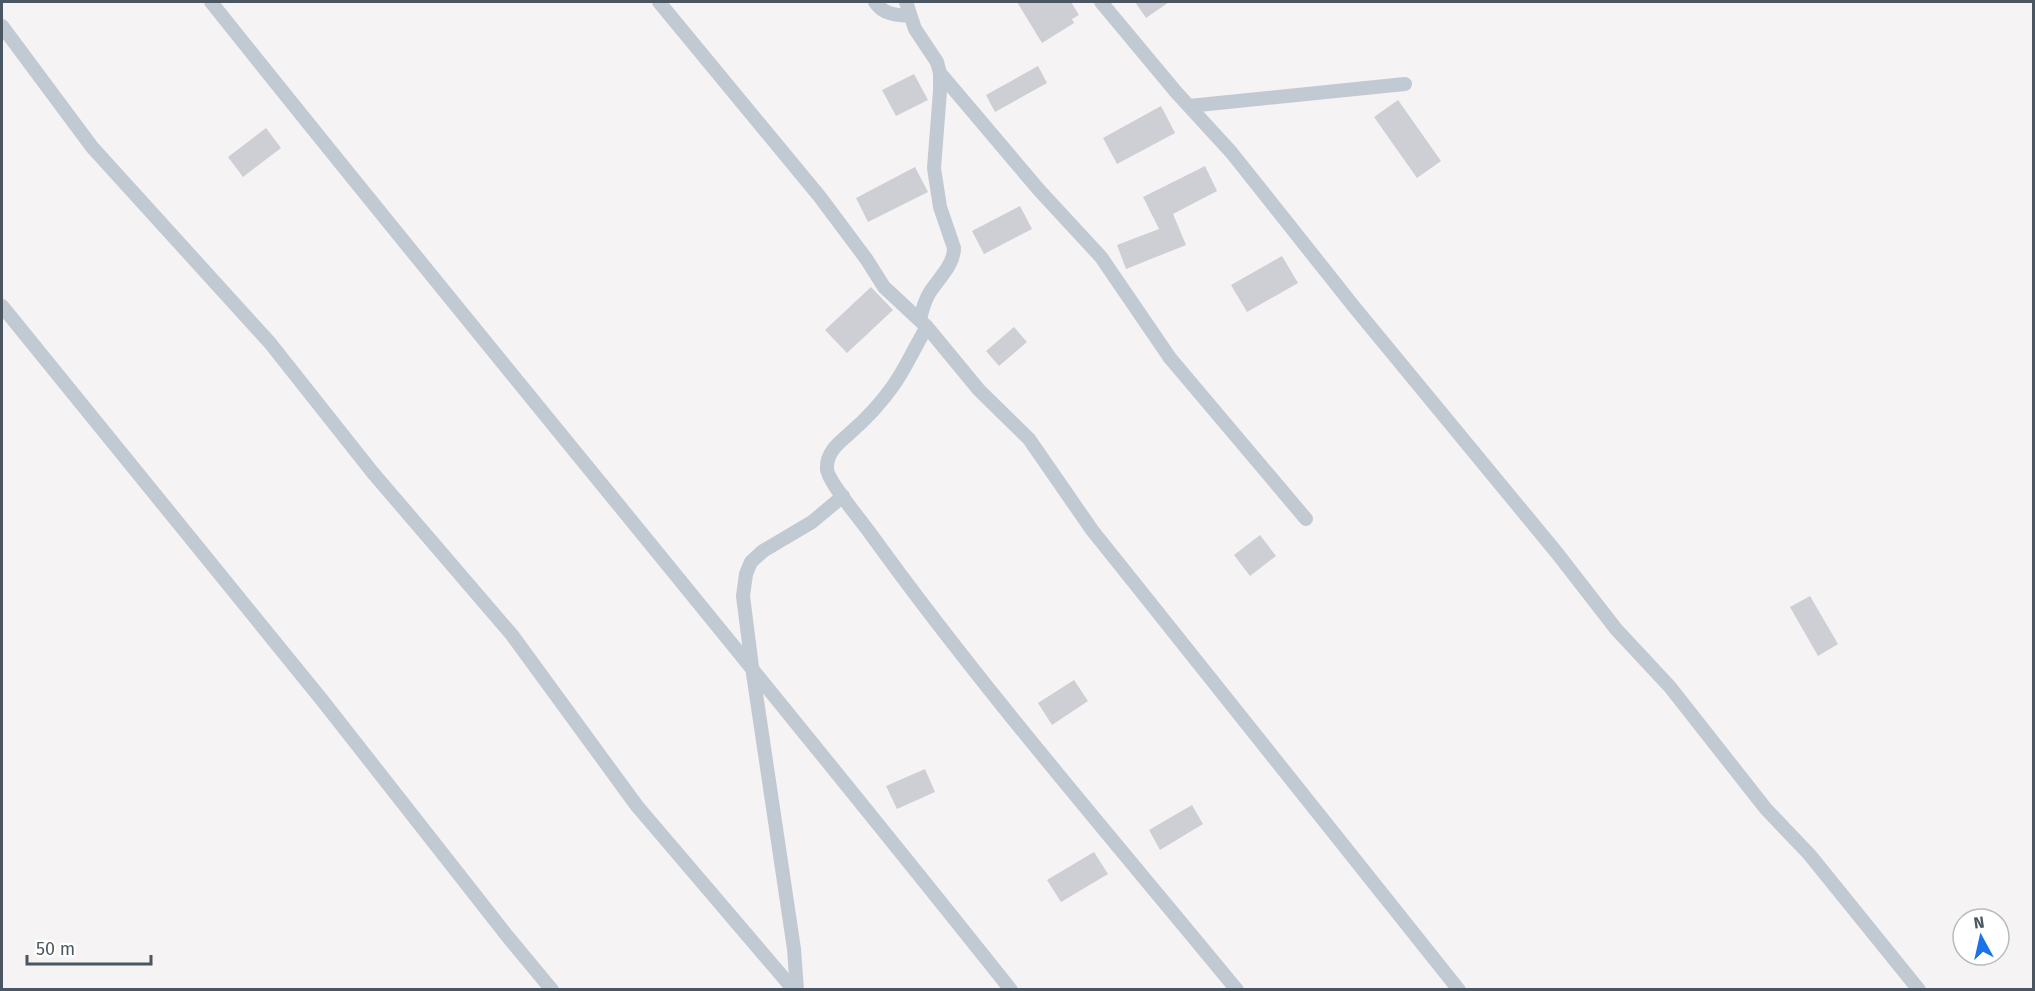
<svg xmlns="http://www.w3.org/2000/svg" width="2035" height="991" font-family="'Fira Sans',sans-serif">
	<rect width="100%" height="100%" fill="#f5f3f3"/>
	<path fill="#cdcfd5" d="M 1017,2 L 1071,2 L 1079,15 L 1072,19 L 1074,23 L 1042,43 Z
		M 1135,2 L 1169,2 L 1146,18 Z
		M 1038,66 L 1047,83 L 995,112 L 986,95 Z
		M 914,74 L 928,100 L 896,116 L 882,90 Z
		M 1398,100 L 1441,161 L 1417,178 L 1374,117 Z
		M 1161,106 L 1175,133 L 1117,164 L 1103,138 Z
		M 266,128 L 281,148 L 243,177 L 228,157 Z
		M 1205,166 L 1217,191 L 1173,214 L 1186,245 L 1126,269 L 1117,245 L 1159,229 L 1143,197 Z
		M 915,167 L 928,192 L 868,222 L 856,198 Z
		M 1020,206 L 1032,229 L 984,254 L 972,231 Z
		M 1282,256 L 1298,283 L 1247,312 L 1231,285 Z
		M 871,287 L 893,310 L 847,353 L 825,330 Z
		M 1014,327 L 1027,342 L 999,366 L 986,351 Z
		M 1260,535 L 1276,556 L 1250,576 L 1234,555 Z
		M 1810,596 L 1838,644 L 1818,656 L 1790,607 Z
		M 1074,680 L 1088,701 L 1052,725 L 1038,703 Z
		M 925,769 L 935,792 L 897,809 L 886,786 Z
		M 1192,805 L 1203,824 L 1160,850 L 1149,830 Z
		M 1094,852 L 1108,874 L 1061,902 L 1047,880 Z"/>
	<g fill="none" stroke-linecap="round" stroke-linejoin="round">
		<path stroke="#c1cad2" stroke-width="14" d="M 211,2 C 475,333 747,658 1011,990
			M 659,2 L 820,197 L 867,260 L 884,287 L 927,327 L 979,390 L 1029,439 L 1092,530 L 1136,585 L 1459,990
			M 875,2 C 883,14 895,15 909,16
			M 906,2 L 915,29 L 937,62 L 940,73 L 940,91 L 934,168 L 940,207 L 954,248 C 954,265 939,278 930,292 C 925,300 922,310 920,320
			M 1101,2 L 1176,92 L 1231,152 L 1355,308 L 1557,553 L 1616,629 L 1670,687 L 1766,809 L 1809,854 L 1919,990
			M 2,26 L 92,147 L 270,343 L 373,473 L 512,635 L 637,806 L 794,990
			M 940,73 L 1039,190 L 1101,257 L 1170,358 L 1306,519
			M 1189,106 L 1405,84
			M 2,306 L 322,700 L 508,937 L 552,990
			M 927,327 C 915,346 906,368 893,386 C 881,403 866,419 850,433 C 839,443 826,452 827,469 C 828,482 861,520 870,533 C 984,691 1113,839 1237,990
			M 797,990 L 794,949 L 752,667 L 743,596 L 746,574 L 751,562 L 763,551 L 812,522 L 843,496"/>
	</g>
	<rect width="2035" height="991" fill="none" stroke="#4a5661" stroke-width="6"/>
	<g transform="translate(1981 937) rotate(352)"><circle r="28" fill="#ffffff" stroke="#b7bbc0" stroke-width="1.5"/>
	<path d="M0-4.5L10 22L0 15L-10 22Z" fill="#1a73e8"/>
	<text y="-9" font-size="16" font-weight="bold" text-anchor="middle" fill="#4a5661">N</text>
	</g>
	<path d="M27 955v9h124v-9" fill="none" stroke="#4a5661" stroke-width="3"/>
	<text x="36" y="955" font-size="18" fill="#4a5661" stroke="#ffffff" stroke-width="4.5" paint-order="stroke">50 m</text>
</svg>
